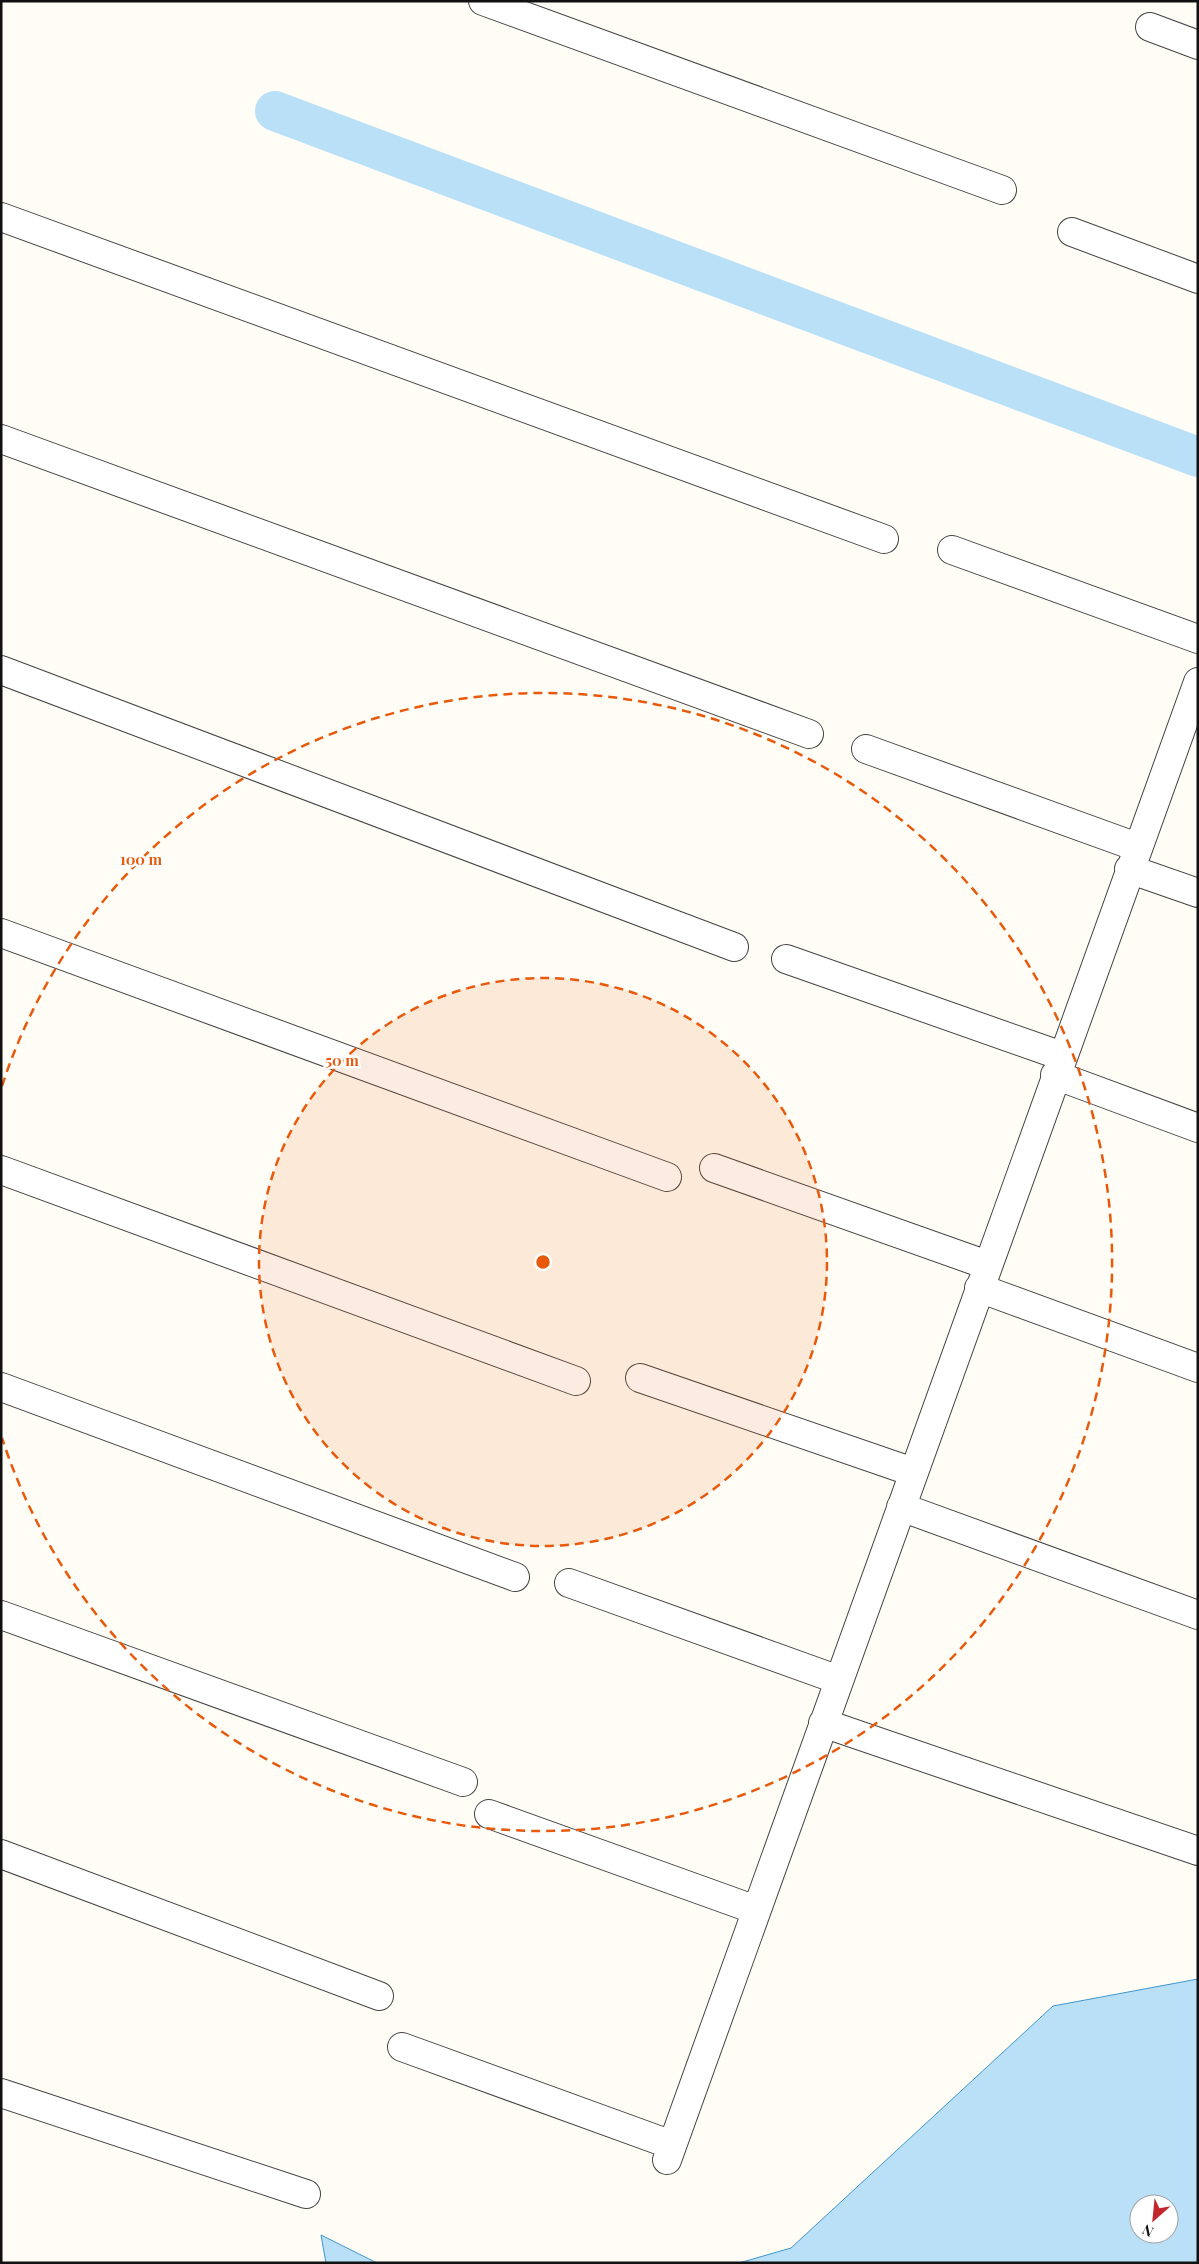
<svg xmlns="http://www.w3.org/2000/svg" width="1199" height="2264" font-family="'Playfair Display',serif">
	<rect width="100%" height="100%" fill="#fffdf5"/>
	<path fill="#b9e0f7" stroke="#3f96cf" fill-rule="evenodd" d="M 1198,1979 L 1198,2263 L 739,2263 L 791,2248 L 1053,2006 ZM 1139,2204 L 1169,2204 L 1169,2234 L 1139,2234 Z
		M 321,2235 L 377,2263 L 326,2263 Z"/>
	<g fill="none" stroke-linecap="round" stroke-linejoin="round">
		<path stroke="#b9e0f7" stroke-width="40" d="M 275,111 L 1198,457"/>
		<defs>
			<path id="minor" d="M 483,1 L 1002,190
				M 1150,27 L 1198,45
				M 1,217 L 884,539
				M 1072,232 L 1198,279
				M 1,439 L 809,734
				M 952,550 L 1198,639
				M 1,670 L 734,947
				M 866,749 L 1137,847
				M 1129,869 L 1198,893
				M 1,933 L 667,1177
				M 786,959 L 1062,1056
				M 1055,1075 L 1198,1128
				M 714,1168 L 987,1265
				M 1,1170 L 576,1381
				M 979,1288 L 1198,1368
				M 640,1378 L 913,1472
				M 1,1387 L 515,1577
				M 901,1507 L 1198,1615
				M 569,1583 L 839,1680
				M 1,1615 L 463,1782
				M 823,1723 L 1198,1851
				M 489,1814 L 756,1910
				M 1,1854 L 379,1996
				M 402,2047 L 672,2145
				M 1,2093 L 306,2194
				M 667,2160 L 1198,682"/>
		</defs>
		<use href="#minor" stroke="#444" stroke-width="30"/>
		<use href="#minor" stroke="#fff" stroke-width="28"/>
	</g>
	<circle cx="543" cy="1262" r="284" fill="#e8590c" fill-opacity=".12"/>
	<g fill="none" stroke="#e8590c" stroke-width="2.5" stroke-dasharray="9 6">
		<circle cx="543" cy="1262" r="284"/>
		<path d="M2 1086A569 569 0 1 1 2 1438"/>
	</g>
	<circle cx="543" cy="1262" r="8" fill="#e8590c" stroke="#fff" stroke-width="2.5"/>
	<g font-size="15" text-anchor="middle" font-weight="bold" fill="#e8590c" stroke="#fff" stroke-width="5" stroke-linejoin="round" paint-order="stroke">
		<text x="141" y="865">100 m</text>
		<text x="342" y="1066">50 m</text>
	</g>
	<rect width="1199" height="2264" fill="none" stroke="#111111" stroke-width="5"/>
	<g transform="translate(1154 2219) rotate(207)"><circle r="24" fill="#ffffff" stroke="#a0a0a0"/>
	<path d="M0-4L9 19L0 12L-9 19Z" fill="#c4262e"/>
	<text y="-8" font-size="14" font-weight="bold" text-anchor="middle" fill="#111111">N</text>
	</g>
</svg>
